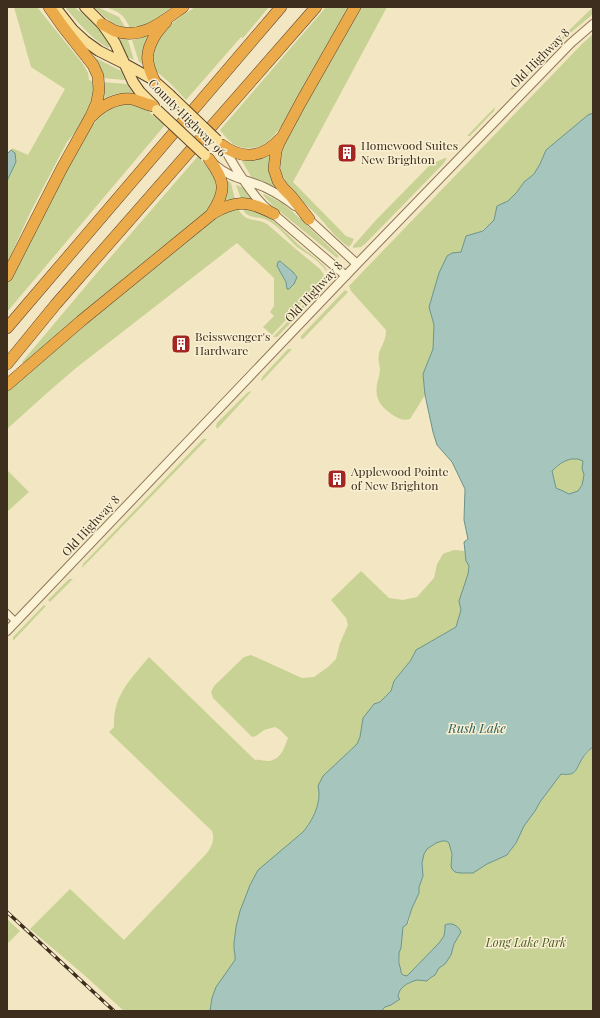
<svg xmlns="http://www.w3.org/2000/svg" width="600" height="1018" font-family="'Playfair Display',serif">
	<rect width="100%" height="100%" fill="#f3e6c2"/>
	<path fill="#c8d295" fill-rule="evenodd" d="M 14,7 L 37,7 L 83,64 L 88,73 L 89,80 L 94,82 L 94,92 L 89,109 L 76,131 L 67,142 L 31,211 L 7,263 L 7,181 L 11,174 L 15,153 L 11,150 L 12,148 L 28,155 L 65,89 L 31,67 Z
		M 65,7 L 74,7 L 87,17 L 97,27 L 110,46 L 108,48 C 90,37 78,23 65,7 Z
		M 94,7 L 98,7 L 108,12 L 119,17 L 125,27 L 124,27 C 109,23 105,17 94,7 Z
		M 106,7 L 172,7 C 160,16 146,28 130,28 C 123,13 120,13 106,7 Z
		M 195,7 L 269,7 L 243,38 L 241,37 L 186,100 L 171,84 L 156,71 C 150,55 157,37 169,26 C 177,18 187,13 195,7 Z
		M 326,7 L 350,7 L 283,124 C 274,136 265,149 248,148 C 243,148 238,147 233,144 C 228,140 224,135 220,130 Z
		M 360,7 L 387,7 L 293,182 L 346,236 L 354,239 L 352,243 L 349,247 C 335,238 327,225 316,214 C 305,203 292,193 283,181 L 285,180 C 280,172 279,163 282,154 L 280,153 L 285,141 Z
		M 593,7 L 593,14 L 562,40 L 514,89 L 510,90 L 556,43 Z
		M 593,34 L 593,113 L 588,116 L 546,150 L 540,164 L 534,174 L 524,182 L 517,192 L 508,201 L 497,206 L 494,220 L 482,231 L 466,236 L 461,253 L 452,253 L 447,256 L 439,273 L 429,307 L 434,325 L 433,349 L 423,374 L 425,395 L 410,419 C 402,421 397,418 390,413 C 379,405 375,398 377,384 C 378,379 380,374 380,369 C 379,363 378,359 379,353 C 382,344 386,341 386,330 L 351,291 L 349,286 L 582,44 Z
		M 148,36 L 150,37 L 145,65 L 139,62 L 132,40 Z
		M 119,39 L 128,40 L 134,60 L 127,57 Z
		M 92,56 L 121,71 L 125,80 L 102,78 Z
		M 102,82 L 127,84 L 132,92 L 132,93 C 121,92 113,94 103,99 Z
		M 126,104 L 132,104 L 149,110 L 151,114 L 165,125 L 7,312 L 7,282 L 91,124 L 94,124 C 103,108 109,108 126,104 Z
		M 495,107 L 494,111 L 470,136 L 467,136 Z
		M 198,156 L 210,170 L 211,170 C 219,189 218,191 209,210 L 24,365 L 22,362 L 96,274 Z
		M 269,156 L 277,185 L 275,187 L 252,178 L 242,161 L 242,160 L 255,160 Z
		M 445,158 L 447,158 L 444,163 L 366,243 L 361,247 L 353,248 L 353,246 L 376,220 L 427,168 L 431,164 Z
		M 225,179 L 231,183 L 235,200 L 224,203 Z
		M 236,185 L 244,188 L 252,200 L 241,199 Z
		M 264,194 L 282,203 L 293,212 L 339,256 L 337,258 L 273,206 L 263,195 Z
		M 243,208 C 249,209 256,210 261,213 C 276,221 287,234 299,245 C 308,253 321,260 327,270 L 326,271 C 319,260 307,254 297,247 C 287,238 279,226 267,220 C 258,215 247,220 243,209 Z
		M 238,209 C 247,224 255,217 267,224 L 297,250 L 320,269 L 324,275 L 316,288 L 272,335 L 263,327 L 274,316 L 270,312 L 274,306 L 274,278 L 237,243 L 76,368 L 47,393 L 7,429 L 7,390 L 219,215 L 227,211 ZM 282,262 L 297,276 L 287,289 L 286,282 L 277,266 Z
		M 327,276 L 328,277 L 327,284 L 324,288 L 277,337 L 273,337 L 317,290 Z
		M 345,290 L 348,292 L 303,339 L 301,339 L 301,336 Z
		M 288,349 L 292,349 L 262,381 L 261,380 L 263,376 Z
		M 251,391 L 251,392 L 217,429 L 216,426 L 217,423 L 247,393 Z
		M 203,439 L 207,439 L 82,568 L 83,564 Z
		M 570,459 L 578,459 L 583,461 C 582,469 583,468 584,475 C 584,481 581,486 578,491 L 569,494 L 563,491 L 556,488 L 552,471 C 558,465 563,461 570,459 Z
		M 7,470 L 29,492 L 8,511 L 7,509 Z
		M 454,550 L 465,551 L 466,561 L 469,565 L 468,574 L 459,601 L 461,610 L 456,627 L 416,650 L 411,660 L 394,681 L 391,691 L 380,702 L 374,704 L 363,718 L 360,737 L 357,744 L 348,752 L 318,786 C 322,802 313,820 303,832 L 250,885 L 240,911 L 236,927 L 234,943 L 234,949 L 235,955 L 235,960 L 212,998 L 210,1011 L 124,1011 L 83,974 L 30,929 L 70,889 L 124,940 L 207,853 C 212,846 215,839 212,831 L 109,732 L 114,727 C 113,695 130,680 149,657 L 255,760 C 260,759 263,761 268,761 C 281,760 284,748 288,738 L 280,730 L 275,727 L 264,730 L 256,736 L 252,737 L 213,698 L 211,692 L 214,686 L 244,657 L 251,655 L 302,678 L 314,677 L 328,667 L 336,659 L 340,643 L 348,625 L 346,618 L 331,600 L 361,571 L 389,598 L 403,600 L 417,597 L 434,578 L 437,564 L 443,554 L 445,553 Z
		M 69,579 L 73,579 L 50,602 L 48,600 Z
		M 44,605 L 46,606 L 13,641 L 13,637 Z
		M 593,747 L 593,1011 L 381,1011 L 385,1007 L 391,1005 L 400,999 L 398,997 C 399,987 407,983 417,980 C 420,980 424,981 427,981 L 430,978 L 435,975 L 439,968 L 445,964 L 451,955 L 454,943 L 459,936 L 445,929 L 444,936 L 439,943 L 410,974 L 407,976 L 403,975 L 400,972 L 399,953 L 401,948 L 403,930 L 403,927 L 409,922 L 412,908 L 419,893 L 419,887 L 423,876 L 422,863 L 424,854 L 427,849 L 436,843 L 442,841 L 446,841 L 449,843 C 452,851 452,858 451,866 L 479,869 L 487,864 L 507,855 L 510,852 L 516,843 L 524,826 L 535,811 L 540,802 L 561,774 L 568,775 Z
		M 7,919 L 20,931 L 7,944 Z"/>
	<path fill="#a5c5bd" stroke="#6a958c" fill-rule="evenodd" d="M 593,113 L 593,747 C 589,750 585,754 582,759 C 575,770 577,776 561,774 L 540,802 L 535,811 L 524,826 L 516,843 L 507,855 L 487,864 L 473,873 L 460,873 L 455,872 L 452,869 L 451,866 L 452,854 L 449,843 L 446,841 L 442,841 L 436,843 L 427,849 L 424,854 L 422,863 L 423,876 L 419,887 L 419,893 L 412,908 L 407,924 L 406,925 L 403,927 L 401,948 L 399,953 L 399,963 L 401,971 L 401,973 L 403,975 L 407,976 L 439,943 L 444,936 L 445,929 L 445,925 C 451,922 458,925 461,932 L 454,944 L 451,955 L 445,964 L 439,968 L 435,975 L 430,978 L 427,981 C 424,981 420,980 417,980 C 407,983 399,987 398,997 L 400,999 L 391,1005 L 385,1007 L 381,1011 L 210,1011 L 212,998 L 216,987 L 235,960 L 235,955 L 234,949 L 234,943 L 236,927 L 240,911 L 250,885 L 258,870 L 303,832 C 313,820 322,802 318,786 L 323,776 L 357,744 L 360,737 L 363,718 L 374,704 L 380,702 L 391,691 L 394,681 L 411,660 L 416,650 L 456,627 L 461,610 L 459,601 L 468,574 L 469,566 L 466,561 L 464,542 L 468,539 L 464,520 L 465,489 L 452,462 L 437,445 L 433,432 L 425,395 L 423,374 L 433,349 L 434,325 L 429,307 L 439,273 L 447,256 L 452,253 L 461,252 L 466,236 L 483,231 L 494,220 L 497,206 L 508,201 L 517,192 L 524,182 L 534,174 L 540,164 L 546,150 L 588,115 ZM 571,459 L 578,459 L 583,461 L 582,468 L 584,475 L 582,485 L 578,491 L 569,494 L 563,491 L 556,488 L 552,471 C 558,465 563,461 571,459 Z
		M 11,150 L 15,153 L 16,162 L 7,181 L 7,154 Z
		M 280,261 L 293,272 L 297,277 L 294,284 L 289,289 L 287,289 L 286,282 L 277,266 L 278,262 Z"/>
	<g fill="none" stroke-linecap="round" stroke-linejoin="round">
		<defs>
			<path id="minor" d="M 7,613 L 16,622"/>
			<path id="tertiary" d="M 223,146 C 234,166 247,188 263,205 L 346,276
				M 215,165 C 229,178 249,180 266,188 C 276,193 286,199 295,206
				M 305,216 L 357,264
				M 7,631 L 357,264 L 571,43 L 593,24"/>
			<path id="primary" d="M 55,7 L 73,30 L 85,41 L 99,51 L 125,64 L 152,79 L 170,95
				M 85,7 L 102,24 L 107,31 L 115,43 L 133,82 L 140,92 L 154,106"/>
			<path id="motorway" d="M 102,24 C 106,26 111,29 115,31 C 142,40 162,22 183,7
				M 155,82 C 146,63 144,53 156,34 C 159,30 162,26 166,22
				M 92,116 C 101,106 117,97 132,99 C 139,101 146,104 153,106
				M 222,145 C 242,160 263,158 280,139
				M 209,159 C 225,181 227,190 212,213
				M 309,219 L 291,196 L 283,188 L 278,181 L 274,169 L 276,151 L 279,143 L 301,102 L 355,7
				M 7,276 L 62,168 L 91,116 L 97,102 L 99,90 L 98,76 L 93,65 L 63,27 L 49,7
				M 7,328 L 281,7
				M 7,364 L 56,304 L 316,7
				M 7,385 L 81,321 L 212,214 C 236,199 250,201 274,214"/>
		</defs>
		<use href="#minor" stroke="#8f7757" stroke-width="8"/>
		<use href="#tertiary" stroke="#8f7757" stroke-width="10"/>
		<use href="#primary" stroke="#5c442c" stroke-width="12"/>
		<use href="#motorway" stroke="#5c442c" stroke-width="12"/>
		<use href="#minor" stroke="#fcf3d7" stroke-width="6"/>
		<use href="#tertiary" stroke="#fcf3d7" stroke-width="8"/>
		<use href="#primary" stroke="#f9df97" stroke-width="10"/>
		<use href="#motorway" stroke="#ebab4a" stroke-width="11"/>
		<defs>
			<path id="rail" d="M 7,912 L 114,1011"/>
		</defs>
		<use href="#rail" stroke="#3d2e1d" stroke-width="3.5"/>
		<use href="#rail" stroke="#f9f0d3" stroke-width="2" stroke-dasharray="6" stroke-linecap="butt"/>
		<defs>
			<path id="primary-bridge" d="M 170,95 L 217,140
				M 157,110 L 205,155"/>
		</defs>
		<use href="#primary-bridge" stroke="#5c442c" stroke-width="12" stroke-linecap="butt"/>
		<use href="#primary-bridge" stroke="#f9df97" stroke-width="10"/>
	</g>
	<defs>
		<symbol id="building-square" viewBox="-11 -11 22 22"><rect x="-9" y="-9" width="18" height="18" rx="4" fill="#a52520" stroke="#f9f0d3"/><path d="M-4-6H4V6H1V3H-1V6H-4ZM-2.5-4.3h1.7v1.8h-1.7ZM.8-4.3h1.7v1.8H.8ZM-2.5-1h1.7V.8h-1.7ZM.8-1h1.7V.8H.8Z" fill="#fff"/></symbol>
	</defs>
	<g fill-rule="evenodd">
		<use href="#building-square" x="336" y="142" width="22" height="22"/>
		<use href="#building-square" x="170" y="333" width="22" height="22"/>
		<use href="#building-square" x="326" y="468" width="22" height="22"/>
	</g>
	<g text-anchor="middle" stroke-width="3" stroke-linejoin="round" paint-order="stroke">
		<g font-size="12" fill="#3d2e1d" stroke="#f9f0d3">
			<text transform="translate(540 58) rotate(-45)" y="4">Old Highway 8</text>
			<text transform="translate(187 118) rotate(45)" y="4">County Highway 96</text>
			<text transform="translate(314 292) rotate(-47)" y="4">Old Highway 8</text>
			<text transform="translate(91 526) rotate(-47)" y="4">Old Highway 8</text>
		</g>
		<g font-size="12" fill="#3d2e1d" stroke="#f9f0d3" text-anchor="start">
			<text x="361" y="150">Homewood Suites<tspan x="361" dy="14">New Brighton</tspan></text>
			<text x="195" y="341">Beisswenger's<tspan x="195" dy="14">Hardware</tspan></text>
			<text x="351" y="476">Applewood Pointe<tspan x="351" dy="14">of New Brighton</tspan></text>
		</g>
		<g font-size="12" font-style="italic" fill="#4b5c21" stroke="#f9f0d3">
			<text x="526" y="947">Long Lake Park</text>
		</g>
		<g font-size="13" font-style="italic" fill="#2a5f5d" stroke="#f9f0d3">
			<text x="477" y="733">Rush Lake</text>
		</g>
	</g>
	<rect width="600" height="1018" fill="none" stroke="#3d2e1d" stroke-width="16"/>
</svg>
